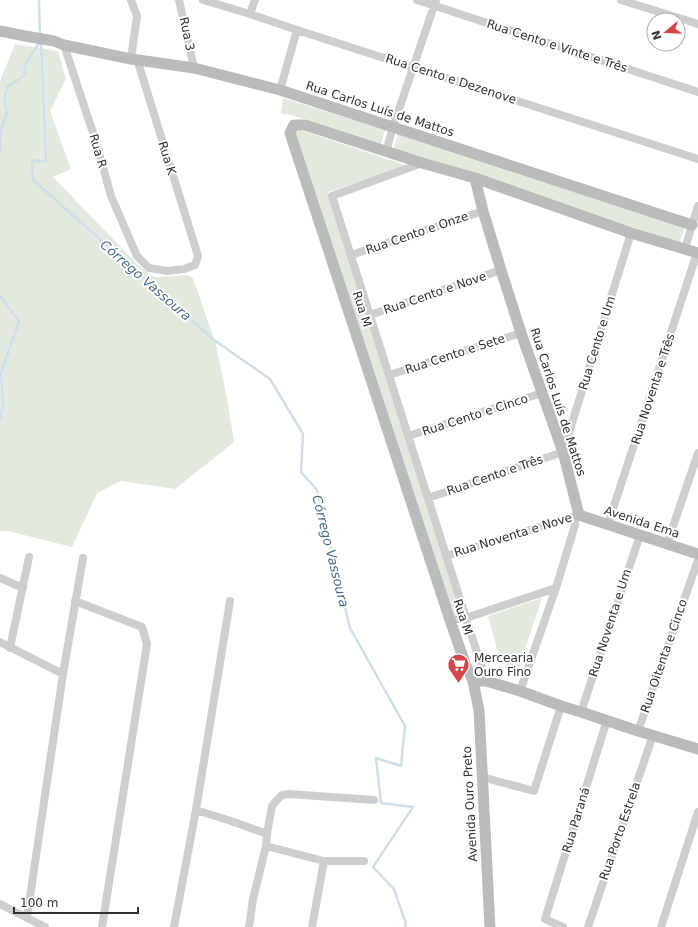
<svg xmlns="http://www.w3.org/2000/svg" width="698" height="927" font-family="'DejaVu Sans',sans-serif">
	<rect width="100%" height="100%" fill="#fff"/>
	<path fill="#e3e9de" d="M 15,44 L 58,51 L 66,79 L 50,111 L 71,169 L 53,177 L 140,267 L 154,277 L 187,275 L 193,278 L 216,345 L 227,398 L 234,442 L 175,489 L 121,481 L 97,493 L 72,547 L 8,531 L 0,531 L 0,81 Z
		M 283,98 L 385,130 L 381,144 L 291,115 L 281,114 Z
		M 301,130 L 408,166 L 328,192 L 464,613 L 453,616 L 293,135 L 298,131 Z
		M 398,134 L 685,227 L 680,243 L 393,150 Z
		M 542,598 L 519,668 L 501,663 L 488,616 Z"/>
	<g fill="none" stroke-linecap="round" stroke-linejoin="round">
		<path stroke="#cfdeea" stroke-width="2.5" d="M 39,0 L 40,36
			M 41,41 L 46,162 L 32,160 L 33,180 L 214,340 L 270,379 L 303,434 L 301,472 L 317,490 L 350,628 L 405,726 L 401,766 L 376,758 L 381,803 L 413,807 L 373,867 L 394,889 L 406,924 L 405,927
			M 0,152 L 1,130 L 7,113 L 4,99 L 8,86 L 24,76 L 26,62 L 40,42
			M 0,296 L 19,321 L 1,373 L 3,405 L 0,420"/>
		<path stroke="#cecece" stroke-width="8" d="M 131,0 L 137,16 L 131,59
			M 179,0 L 194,68
			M 203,0 L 250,14 L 297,30 L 698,159
			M 417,0 L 698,92
			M 621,0 L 698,24
			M 250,14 L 255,0
			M 64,45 L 96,142 L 111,196 L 137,256 L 149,268 L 168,271 L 184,269 L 195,265 L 198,256 L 137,59
			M 280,90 L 297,30
			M 386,152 L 393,127 L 436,0
			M 422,163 L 332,196 L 486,681
			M 685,248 L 698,206
			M 351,255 L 483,211
			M 370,315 L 501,270
			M 389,375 L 521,333
			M 408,436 L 542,393
			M 428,498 L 563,452 L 631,233
			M 608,524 L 697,253
			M 667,544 L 698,453
			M 446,556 L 579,515
			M 0,578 L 23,588
			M 75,601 L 142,627 L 147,644 L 102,927
			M 450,620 L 466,618 L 556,588
			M 0,642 L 63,674
			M 10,648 L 29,557
			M 520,691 L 556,588 L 575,525 L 575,516
			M 581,712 L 640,535
			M 638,731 L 698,560
			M 482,777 L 534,791 L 561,706
			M 196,810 L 231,821 L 267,834
			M 266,846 L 324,861 L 364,861
			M 0,904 L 45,927
			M 27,917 L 63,674 L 83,558
			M 174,927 L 196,810 L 230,601
			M 249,927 L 253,899 L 266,846 L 267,834 L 272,806 L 276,801 L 282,795 L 289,794 L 374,800
			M 312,927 L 324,861
			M 563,927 L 545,919 L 607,720
			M 588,927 L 653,735
			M 661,927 L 698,812"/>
		<path stroke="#bbb" stroke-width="11" d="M 0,31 L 25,36 L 54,41 L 64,45 L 131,59 L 194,68 L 280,90 L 692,225
			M 475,178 L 483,211 L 501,270 L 521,333 L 563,452 L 579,515 L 698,554
			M 473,681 L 486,681 L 520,691 L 561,706 L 581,712 L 638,731 L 698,749
			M 490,927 L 479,710 L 473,681 L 465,663 L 450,620 L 290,133 L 294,125 L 305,125 L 422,163 L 475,178 L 631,233 L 698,253"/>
	</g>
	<defs>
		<symbol id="supermarket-pin" viewBox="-11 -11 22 30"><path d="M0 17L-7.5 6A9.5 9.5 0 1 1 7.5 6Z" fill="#d54648" stroke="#fff"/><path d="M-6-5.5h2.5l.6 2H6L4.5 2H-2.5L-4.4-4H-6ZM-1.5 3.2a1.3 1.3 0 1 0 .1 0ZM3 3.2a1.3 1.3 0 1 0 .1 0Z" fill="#fff"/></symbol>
	</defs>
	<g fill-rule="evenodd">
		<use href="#supermarket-pin" x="446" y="652" width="25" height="34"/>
	</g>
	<g text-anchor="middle" stroke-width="4" stroke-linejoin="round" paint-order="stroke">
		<g font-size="12" fill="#313131" stroke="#fff">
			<text transform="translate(187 34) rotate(78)" y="4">Rua 3</text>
			<text transform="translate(557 46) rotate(18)" y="4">Rua Cento e Vinte e Três</text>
			<text transform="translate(451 79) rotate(18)" y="4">Rua Cento e Dezenove</text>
			<text transform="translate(380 109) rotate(18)" y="4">Rua Carlos Luís de Mattos</text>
			<text transform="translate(98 151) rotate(74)" y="4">Rua R</text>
			<text transform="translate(167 158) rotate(73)" y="4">Rua K</text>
			<text transform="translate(417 233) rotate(-19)" y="4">Rua Cento e Onze</text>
			<text transform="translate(435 293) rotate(-19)" y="4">Rua Cento e Nove</text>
			<text transform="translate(362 309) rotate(72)" y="4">Rua M</text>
			<text transform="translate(597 343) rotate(-73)" y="4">Rua Cento e Um</text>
			<text transform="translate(455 354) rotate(-18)" y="4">Rua Cento e Sete</text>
			<text transform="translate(653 389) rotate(-72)" y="4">Rua Noventa e Três</text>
			<text transform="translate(558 402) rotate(72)" y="4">Rua Carlos Luís de Mattos</text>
			<text transform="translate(475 415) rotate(-18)" y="4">Rua Cento e Cinco</text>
			<text transform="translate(495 475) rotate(-19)" y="4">Rua Cento e Três</text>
			<text transform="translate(642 522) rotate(18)" y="4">Avenida Ema</text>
			<text transform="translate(513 535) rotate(-17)" y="4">Rua Noventa e Nove</text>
			<text transform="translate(463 617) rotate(71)" y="4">Rua M</text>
			<text transform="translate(610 623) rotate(-72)" y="4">Rua Noventa e Um</text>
			<text transform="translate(664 656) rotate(-71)" y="4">Rua Oitenta e Cinco</text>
			<text transform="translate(470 804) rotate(-93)" y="4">Avenida Ouro Preto</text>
			<text transform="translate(576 820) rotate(-73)" y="4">Rua Paraná</text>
			<text transform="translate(620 831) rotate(-71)" y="4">Rua Porto Estrela</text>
		</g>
		<g font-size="12" fill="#313131" stroke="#fff" text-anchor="start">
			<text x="474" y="662">Mercearia<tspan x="474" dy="14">Ouro Fino</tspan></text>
		</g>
		<g font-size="13" font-style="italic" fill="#466d8c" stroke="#fff">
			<text transform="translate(146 280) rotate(41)" y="5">Córrego Vassoura</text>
			<text transform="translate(331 551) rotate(76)" y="5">Córrego Vassoura</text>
		</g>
	</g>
	<g transform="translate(666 32) rotate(251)"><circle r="19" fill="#ffffff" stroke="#adadad"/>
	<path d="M0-3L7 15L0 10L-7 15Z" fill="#d54648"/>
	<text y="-6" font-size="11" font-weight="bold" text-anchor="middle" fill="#313131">N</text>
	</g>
	<path d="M14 907v6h124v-6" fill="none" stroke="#313131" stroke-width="2"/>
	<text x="20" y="907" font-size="12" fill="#313131" stroke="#ffffff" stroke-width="3" paint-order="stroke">100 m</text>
</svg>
